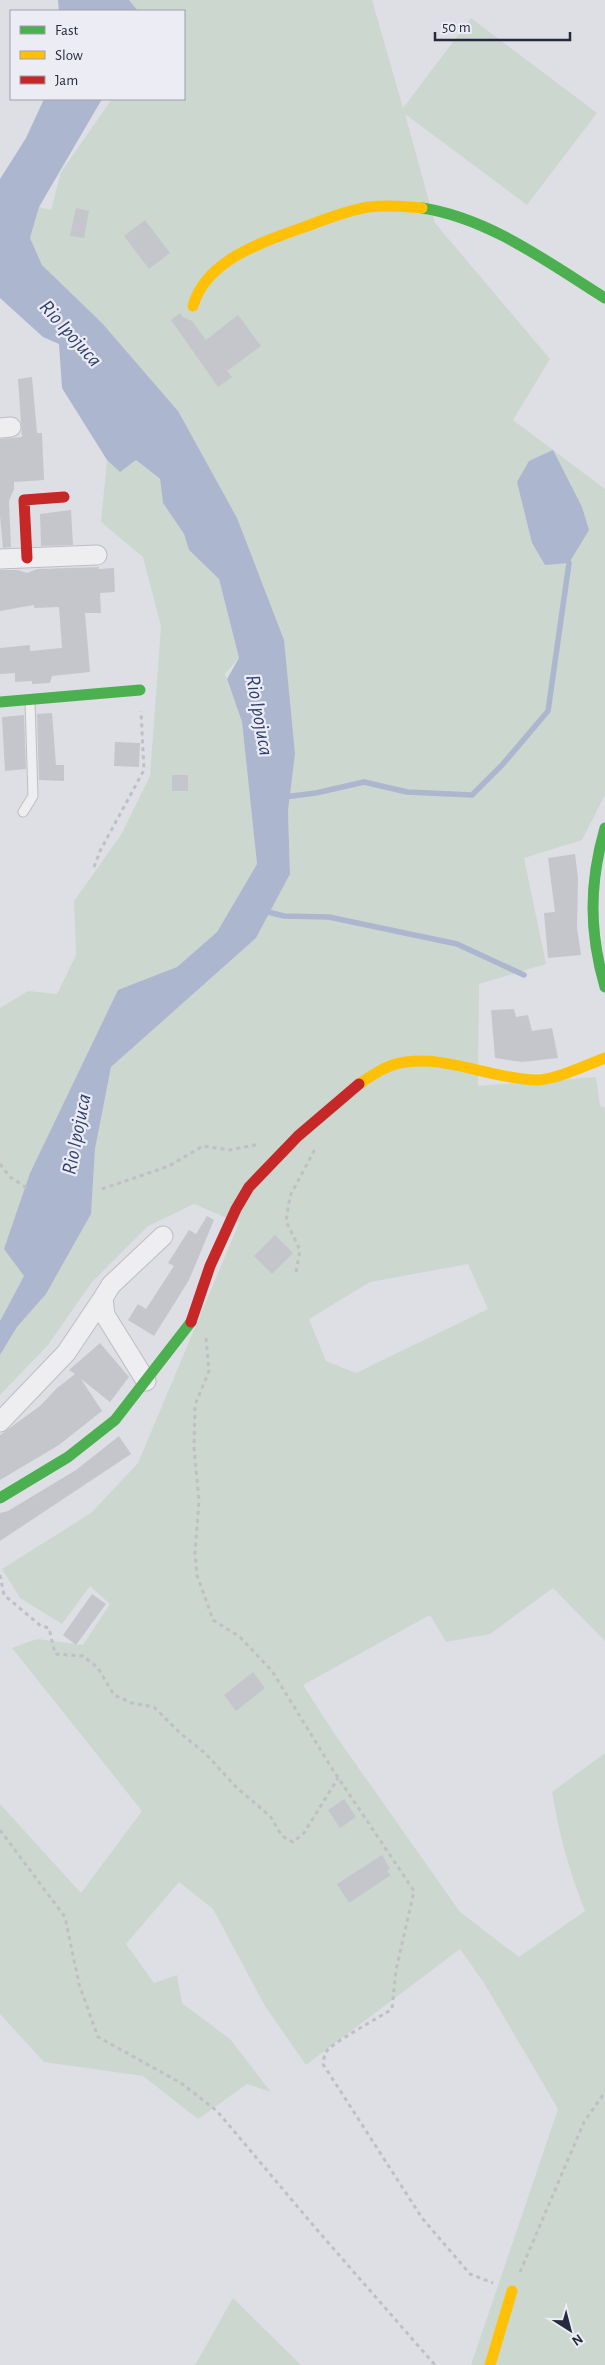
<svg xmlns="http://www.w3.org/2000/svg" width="605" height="2365" font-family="'Alegreya Sans',sans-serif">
	<rect width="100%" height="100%" fill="#dedfe4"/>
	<path fill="#ccd7cf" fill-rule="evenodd" d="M 129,0 L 372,0 L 403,108 L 471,18 L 597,113 L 527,205 L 405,114 L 435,223 L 550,359 L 513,420 L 605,489 L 605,795 L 582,840 L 524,858 L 546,964 L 479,984 L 478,1086 L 596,1077 L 600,1106 L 605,1108 L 605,1641 L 553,1588 L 490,1634 L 446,1642 L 430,1615 L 303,1685 L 336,1736 L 460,1912 L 519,1957 L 585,1911 C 569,1870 559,1835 552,1792 L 605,1753 L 605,2365 L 471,2365 L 558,2109 L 484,1983 L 460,1949 L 306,2065 L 265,2006 L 213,1909 L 179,1882 L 126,1944 L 154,1983 L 177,1975 L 182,2003 L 230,2039 L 271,2092 L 247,2084 L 198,2119 L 143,2076 L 44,2062 L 0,2014 L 0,1804 L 81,1893 L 142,1811 L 12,1648 L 37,1639 L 83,1645 L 110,1604 L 90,1586 L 62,1624 L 20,1598 L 2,1569 L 91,1513 L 138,1463 L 239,1223 L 194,1204 L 148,1226 L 92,1282 L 48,1345 L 0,1395 L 0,1355 L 17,1327 L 46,1294 L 91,1214 L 95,1149 L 111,1067 L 256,938 L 290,874 L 288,811 L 295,754 L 178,411 L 102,323 L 42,265 L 30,238 L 39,207 L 51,210 L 61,172 L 112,99 L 184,99 L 184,11 L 138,11 ZM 468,1264 L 488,1309 L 356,1373 L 326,1361 L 309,1319 L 370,1282 Z
		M 107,460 L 120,471 L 136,460 L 160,480 L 163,503 L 184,534 L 189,550 L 219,579 L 239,658 L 225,674 L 242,722 L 257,864 L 217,932 L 177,967 L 118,991 L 30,1173 L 5,1249 L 24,1276 L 0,1321 L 0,1008 L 28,991 L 57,994 L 76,955 L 74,901 L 121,835 L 150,776 L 161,626 L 143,557 L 101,522 Z
		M 233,2298 L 301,2365 L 195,2365 Z"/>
	<path fill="#acb6cf" d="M 58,0 L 129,0 L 138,11 L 59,11 Z
		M 44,99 L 102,99 L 39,207 L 30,238 L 42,265 L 102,323 L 178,411 L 237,518 L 284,640 L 295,754 L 288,811 L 290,874 L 256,938 L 111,1067 L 95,1149 L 91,1214 L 46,1294 L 17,1327 L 0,1355 L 0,1321 L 24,1276 L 4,1249 L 30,1173 L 118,990 L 177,967 L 217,932 L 257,864 L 242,722 L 227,679 L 239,658 L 219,579 L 189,550 L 184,534 L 163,503 L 160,479 L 136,460 L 120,472 L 107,460 L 62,388 L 59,344 L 43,337 L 0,298 L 0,179 L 26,138 Z
		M 553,450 L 582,507 L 589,530 L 569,563 L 545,565 L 532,543 L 517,482 L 529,461 Z"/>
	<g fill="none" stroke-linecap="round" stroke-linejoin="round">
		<path stroke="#acb6cf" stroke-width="5.5" d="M 284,797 L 316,793 L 364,782 L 407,792 L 472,795 L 502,765 L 548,711 L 569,563
			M 264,911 L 284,916 L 329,917 L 457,944 L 524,975"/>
	</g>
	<path fill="#c4c6cb" d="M 76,208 L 89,211 L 84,238 L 70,236 Z
		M 145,220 L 170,253 L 149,269 L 124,236 Z
		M 180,313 L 183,317 L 192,321 L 206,340 L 238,315 L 261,346 L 227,371 L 232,377 L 218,387 L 171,320 Z
		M 32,377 L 37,433 L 42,433 L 44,480 L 14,482 L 14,489 L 9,501 L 11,547 L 3,548 L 0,516 L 0,439 L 22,437 L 18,379 Z
		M 71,510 L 73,545 L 41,546 L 40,514 Z
		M 99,567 L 99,569 L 114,568 L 115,592 L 100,593 L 101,613 L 85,613 L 90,672 L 52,676 L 50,683 L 32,684 L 32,681 L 15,682 L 15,673 L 0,674 L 0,648 L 30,645 L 30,651 L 62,648 L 59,607 L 34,608 L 34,605 L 0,611 L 0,570 L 18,570 L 27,573 L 37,569 Z
		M 52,713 L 56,765 L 64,765 L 64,781 L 39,780 L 37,714 Z
		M 24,715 L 26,769 L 5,771 L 2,717 Z
		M 115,742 L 140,743 L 139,767 L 114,766 Z
		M 172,775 L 188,775 L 188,791 L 172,791 Z
		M 575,854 L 578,878 L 577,928 L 581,955 L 548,958 L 544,913 L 555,912 L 548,858 Z
		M 514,1009 L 516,1017 L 528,1015 L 532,1031 L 552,1028 L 558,1058 L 522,1062 L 495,1058 L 491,1010 Z
		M 207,1216 L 214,1220 L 189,1280 L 154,1336 L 128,1320 L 138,1304 L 146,1309 L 174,1266 L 168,1263 L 189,1230 L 196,1234 Z
		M 275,1235 L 293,1253 L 272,1274 L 254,1256 Z
		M 100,1343 L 129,1377 L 110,1402 L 81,1379 L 102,1411 L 59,1445 L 0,1480 L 0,1435 L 40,1406 L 57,1388 L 75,1374 L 69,1370 Z
		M 119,1436 L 131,1454 L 0,1541 L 0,1513 L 8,1511 L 76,1470 Z
		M 92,1594 L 106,1604 L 76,1645 L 63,1635 Z
		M 253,1672 L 265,1688 L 236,1711 L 224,1695 Z
		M 344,1799 L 356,1817 L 340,1828 L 328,1810 Z
		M 382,1855 L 390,1869 L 387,1871 L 391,1875 L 349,1903 L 337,1884 Z"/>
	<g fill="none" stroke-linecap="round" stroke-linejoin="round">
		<defs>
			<path id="lane" d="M 23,812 L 33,796 L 30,702"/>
			<path id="street" d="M 0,428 L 11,427
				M 0,559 L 97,555
				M 146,1381 L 105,1315 L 103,1298 L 111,1285 L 163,1236
				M 0,1422 L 66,1353 L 103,1298"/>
		</defs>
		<use href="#lane" stroke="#bdbdc2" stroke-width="11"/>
		<use href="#street" stroke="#bdbdc2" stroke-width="21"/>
		<path stroke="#bfc0c6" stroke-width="3" stroke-dasharray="4 4" stroke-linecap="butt" d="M 94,867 L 100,851 L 144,770 L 141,711
			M 0,1164 L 10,1177 L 27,1188
			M 102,1189 L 169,1166 L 203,1146 L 229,1150 L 260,1144
			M 296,1272 L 300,1250 L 286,1221 L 290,1196 L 315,1149
			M 206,1338 L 209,1371 L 195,1405 L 194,1448 L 199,1501 L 195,1553 L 197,1575 L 213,1620 L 240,1637 L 272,1671 L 333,1770 L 414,1891 L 396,1970 L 392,2009 C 380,2017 330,2044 326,2052 C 324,2055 324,2060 323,2064 L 422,2218 L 470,2274 L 493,2283
			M 0,1575 L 4,1595 L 41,1626 L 49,1628 L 55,1654 L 83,1656 L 98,1668 L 114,1695 L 132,1703 L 154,1707 L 180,1733 L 205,1753 L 236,1787 L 270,1816 L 282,1836 L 293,1842 L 304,1833 L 338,1778
			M 0,1830 L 65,1917 L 79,1984 L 98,2037 L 181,2083 L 217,2111 L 318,2231 L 435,2365
			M 520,2272 L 584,2122 L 605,2092"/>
		<use href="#lane" stroke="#eeeef1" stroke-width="9"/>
		<use href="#street" stroke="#eeeef1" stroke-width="19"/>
		<path stroke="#4caf50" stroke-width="11" d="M 422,208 C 489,218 549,263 605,298
			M 0,702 L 140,690
			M 605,828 C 589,883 589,932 605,987
			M 0,1498 L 68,1457 L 115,1420 L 191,1322"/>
		<path stroke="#ffc107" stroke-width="11" d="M 193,306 C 206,259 265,241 307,226 C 327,219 347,210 369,207 C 386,205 404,206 422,208
			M 359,1084 C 371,1076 385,1066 400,1063 C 445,1054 491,1079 536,1080 C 556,1080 586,1065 605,1058
			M 490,2365 L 512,2291"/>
		<path stroke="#c62828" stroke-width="11" d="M 27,558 L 24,500 L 64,497
			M 191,1322 L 210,1266 L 236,1209 L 249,1187 L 298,1136 L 359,1084"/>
	</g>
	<g text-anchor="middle" stroke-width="4.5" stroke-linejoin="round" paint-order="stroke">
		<g font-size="21" font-style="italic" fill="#313f6f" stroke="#ecedf4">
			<text transform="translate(71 333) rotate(48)" y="7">Rio Ipojuca</text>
			<text transform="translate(260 715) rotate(80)" y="7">Rio Ipojuca</text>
			<text transform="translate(76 1134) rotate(-79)" y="7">Rio Ipojuca</text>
		</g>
	</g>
	<rect x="10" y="10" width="175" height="90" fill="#ecedf4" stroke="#9d9faa"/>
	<rect x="20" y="26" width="25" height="8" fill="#4caf50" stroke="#9d9faa"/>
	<text x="55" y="35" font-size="15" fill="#262a3c">Fast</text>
	<rect x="20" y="51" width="25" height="8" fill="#ffc107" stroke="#9d9faa"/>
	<text x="55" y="60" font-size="15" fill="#262a3c">Slow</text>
	<rect x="20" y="76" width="25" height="8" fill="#c62828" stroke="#9d9faa"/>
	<text x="55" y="85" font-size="15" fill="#262a3c">Jam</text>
	<g transform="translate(570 2330) rotate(144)" stroke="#ecedf4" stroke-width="4" paint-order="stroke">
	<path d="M0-4L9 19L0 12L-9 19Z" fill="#262a3c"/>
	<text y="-8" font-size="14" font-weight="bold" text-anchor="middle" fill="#262a3c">N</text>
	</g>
	<path d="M435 32v8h135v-8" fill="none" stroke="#262a3c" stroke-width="2.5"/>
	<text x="442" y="32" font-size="15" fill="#262a3c" stroke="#ecedf4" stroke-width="4" paint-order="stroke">50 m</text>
</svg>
